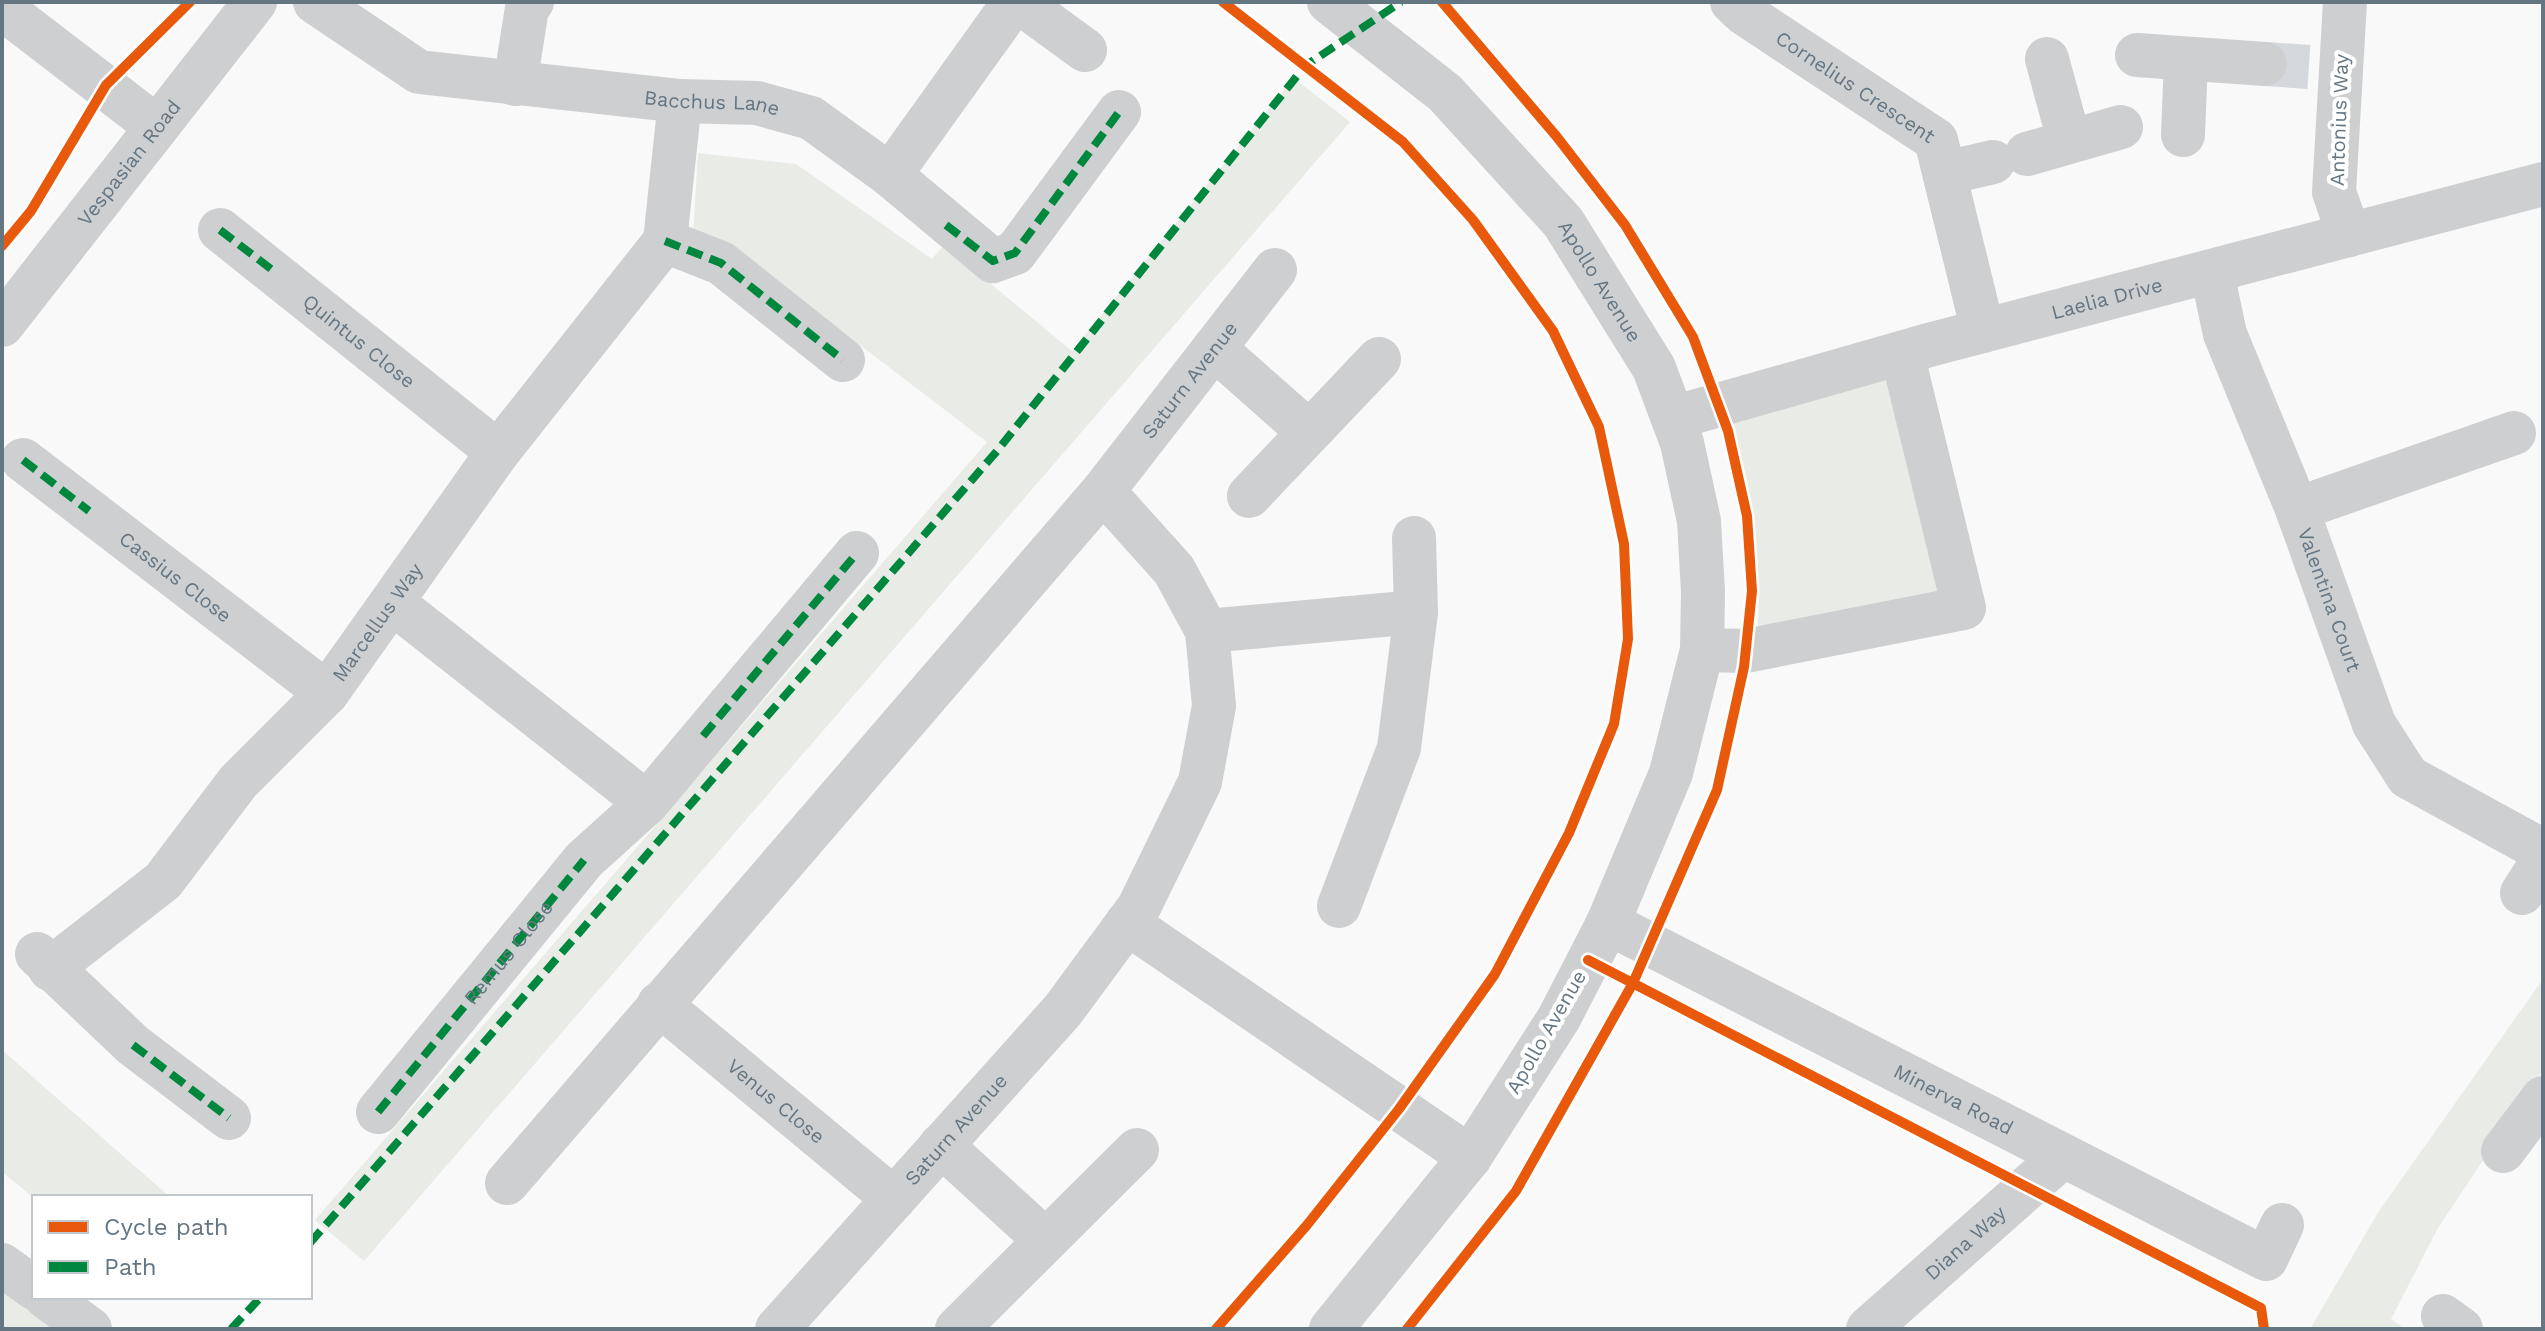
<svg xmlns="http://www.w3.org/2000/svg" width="2545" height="1331" font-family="'Work Sans',sans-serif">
	<rect width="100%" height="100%" fill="#f9f9f9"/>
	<path fill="#e8ebe6" d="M 1294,78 L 1350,122 L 364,1261 L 315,1220 L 987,442 L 738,252 L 693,236 L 698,153 L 796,164 L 932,259 L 944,245 L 1072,351 Z
		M 1899,364 L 1953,598 L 1757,642 C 1763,562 1751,489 1730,411 Z
		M 2543,979 L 2543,1070 L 2438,1228 L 2391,1319 L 2405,1329 L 2310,1329 L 2379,1211 Z
		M 2,1050 L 170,1197 L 34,1198 L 2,1172 Z
		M 2,1275 L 63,1329 L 2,1329 Z"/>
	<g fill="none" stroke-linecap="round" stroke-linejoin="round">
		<path stroke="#d4d8dc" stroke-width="44" stroke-dasharray="44 22" stroke-linecap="butt" d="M 2265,64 L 2310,67"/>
		<g stroke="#cecfd0" stroke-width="44">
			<path id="s1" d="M 315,2 L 419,72 L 680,101 L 757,103 L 811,118 L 890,175 L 993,261 L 1015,253 L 1119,112"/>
			<path d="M 1019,2 L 1085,50"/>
			<path id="s2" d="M 1329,2 L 1445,93 L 1563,222 L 1654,368 L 1682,443 L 1699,521 L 1703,592 L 1702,650 L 1671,773 L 1608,923 L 1559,1018 L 1470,1157 L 1331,1329"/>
			<path id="s3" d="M 1732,2 L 1745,14 L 1936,140 L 1983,331"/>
			<path d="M 2345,2 L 2334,192 L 2349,235"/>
			<path d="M 2,8 L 157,127"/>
			<path d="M 2137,55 L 2265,64"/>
			<path d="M 2047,59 L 2069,140"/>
			<path d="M 515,84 L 527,8 L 532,2"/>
			<path d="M 2183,135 L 2186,60"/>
			<path d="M 2027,154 L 2121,127"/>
			<path d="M 1946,173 L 1993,162"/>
			<path d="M 890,175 L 1014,2"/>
			<path id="s4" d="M 220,230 L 498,452"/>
			<path d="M 665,241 L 721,263 L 843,360"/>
			<path id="s5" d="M 2212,273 L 2225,334 L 2297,509 L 2374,724 L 2408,777 L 2543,851"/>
			<path id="s6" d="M 2,325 L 255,2"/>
			<path d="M 1214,348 L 1309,432"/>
			<path id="s7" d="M 1673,418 L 1929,345 L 2543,184"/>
			<path id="s8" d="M 23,460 L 327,693"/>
			<path d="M 1249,496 L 1379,359"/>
			<path d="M 2297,509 L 2514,433"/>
			<path d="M 393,603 L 647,803"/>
			<path d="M 1207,631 L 1416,612"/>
			<path d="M 1702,650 L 1746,651 L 1964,608 L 1902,353"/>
			<path d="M 2522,893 L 2543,860"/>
			<path d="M 1339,906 L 1399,748 L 1416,612 L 1414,538"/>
			<path d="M 1127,923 L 1470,1157"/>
			<path id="s9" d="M 1608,923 L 2266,1259 L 2282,1225"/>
			<path d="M 37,954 L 133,1045 L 229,1118"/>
			<path id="s10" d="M 50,969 L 163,881 L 238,782 L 327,693 L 498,452 L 665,241 L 680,101"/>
			<path id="s11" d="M 659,1004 L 894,1199"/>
			<path id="s12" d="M 378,1112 L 584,860 L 647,803 L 857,553"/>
			<path d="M 941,1145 L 1044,1239"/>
			<path d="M 2503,1151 L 2543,1098"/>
			<path id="s13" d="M 507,1183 L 1103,491 L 1275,270"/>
			<path d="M 2,1265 L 34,1288"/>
			<path d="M 46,1297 L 90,1329"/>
			<path d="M 2443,1316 L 2461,1329"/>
			<path id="s14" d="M 777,1329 L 1063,1010 L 1139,907 L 1200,782 L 1214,706 L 1207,631 L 1174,570 L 1103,491"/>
			<path d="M 957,1329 L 1137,1150"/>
			<path id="s15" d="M 1868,1329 L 2063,1156"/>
		</g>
		<path stroke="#00873e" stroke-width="8" stroke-dasharray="16 8" stroke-linecap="butt" d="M 946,225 L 993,261 L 1015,253 L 1119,112
			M 220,230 L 275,272
			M 665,241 L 721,263 L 843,360
			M 23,460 L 89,511
			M 703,736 L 857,553
			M 133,1045 L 229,1118
			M 378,1112 L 584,860
			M 310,1243 L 997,451 L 1305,66 L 1401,2
			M 231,1329 L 261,1297"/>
		<defs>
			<path id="cycleway" d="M 2,246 L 31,211 L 106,85 L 190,2
				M 1588,960 L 2261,1308 L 2264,1329
				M 1216,1329 L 1307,1225 L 1399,1109 L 1495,974 L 1569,833 L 1614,724 L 1628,639 L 1624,544 L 1599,427 L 1553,331 L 1473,220 L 1403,142 L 1223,2
				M 1407,1329 L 1516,1191 L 1633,983 L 1717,790 L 1744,667 L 1752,591 L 1747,516 L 1728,431 L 1693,337 L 1625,225 L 1557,137 L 1442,2"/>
		</defs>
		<use href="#cycleway" stroke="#fff" stroke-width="15"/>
		<use href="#cycleway" stroke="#e8590c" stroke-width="10"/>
	</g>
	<g text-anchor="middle" stroke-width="8" stroke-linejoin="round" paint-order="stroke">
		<g font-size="20" fill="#657683" stroke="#fff">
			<text dy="7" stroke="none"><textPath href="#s3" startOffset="150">Cornelius Crescent</textPath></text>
			<text dy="7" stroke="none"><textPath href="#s1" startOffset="420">Bacchus Lane</textPath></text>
			<text transform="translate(2339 120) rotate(-88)" y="7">Antonius Way</text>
			<text dy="7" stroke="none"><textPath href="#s6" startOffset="206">Vespasian Road</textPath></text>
			<text dy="7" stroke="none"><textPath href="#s2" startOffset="392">Apollo Avenue</textPath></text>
			<text dy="7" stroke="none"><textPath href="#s7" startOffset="450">Laelia Drive</textPath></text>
			<text dy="7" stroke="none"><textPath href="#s4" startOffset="178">Quintus Close</textPath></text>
			<text dy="7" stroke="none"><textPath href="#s13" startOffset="1054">Saturn Avenue</textPath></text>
			<text dy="7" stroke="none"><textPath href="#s8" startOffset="192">Cassius Close</textPath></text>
			<text dy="7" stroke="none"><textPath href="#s5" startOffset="348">Valentina Court</textPath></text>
			<text dy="7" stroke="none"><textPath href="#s10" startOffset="480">Marcellus Way</textPath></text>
			<text dy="7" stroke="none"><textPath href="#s12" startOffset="206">Remus Close</textPath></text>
			<text transform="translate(1546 1032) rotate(-60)" y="7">Apollo Avenue</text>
			<text dy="7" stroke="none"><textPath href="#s9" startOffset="388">Minerva Road</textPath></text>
			<text dy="7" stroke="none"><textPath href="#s11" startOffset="152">Venus Close</textPath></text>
			<text dy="7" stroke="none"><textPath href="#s14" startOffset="268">Saturn Avenue</textPath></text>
			<text dy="7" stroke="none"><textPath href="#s15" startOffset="130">Diana Way</textPath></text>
		</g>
	</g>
	<rect width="2545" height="1331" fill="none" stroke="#657683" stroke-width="8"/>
	<rect x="32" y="1195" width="280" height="104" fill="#ffffff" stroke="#c1c8cd" stroke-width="2"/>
	<rect x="48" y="1221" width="40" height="12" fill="#e8590c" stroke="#c1c8cd" stroke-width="2"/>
	<text x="104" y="1235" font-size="24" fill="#657683">Cycle path</text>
	<rect x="48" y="1261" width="40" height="12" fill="#00873e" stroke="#c1c8cd" stroke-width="2"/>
	<text x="104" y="1275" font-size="24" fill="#657683">Path</text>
</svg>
